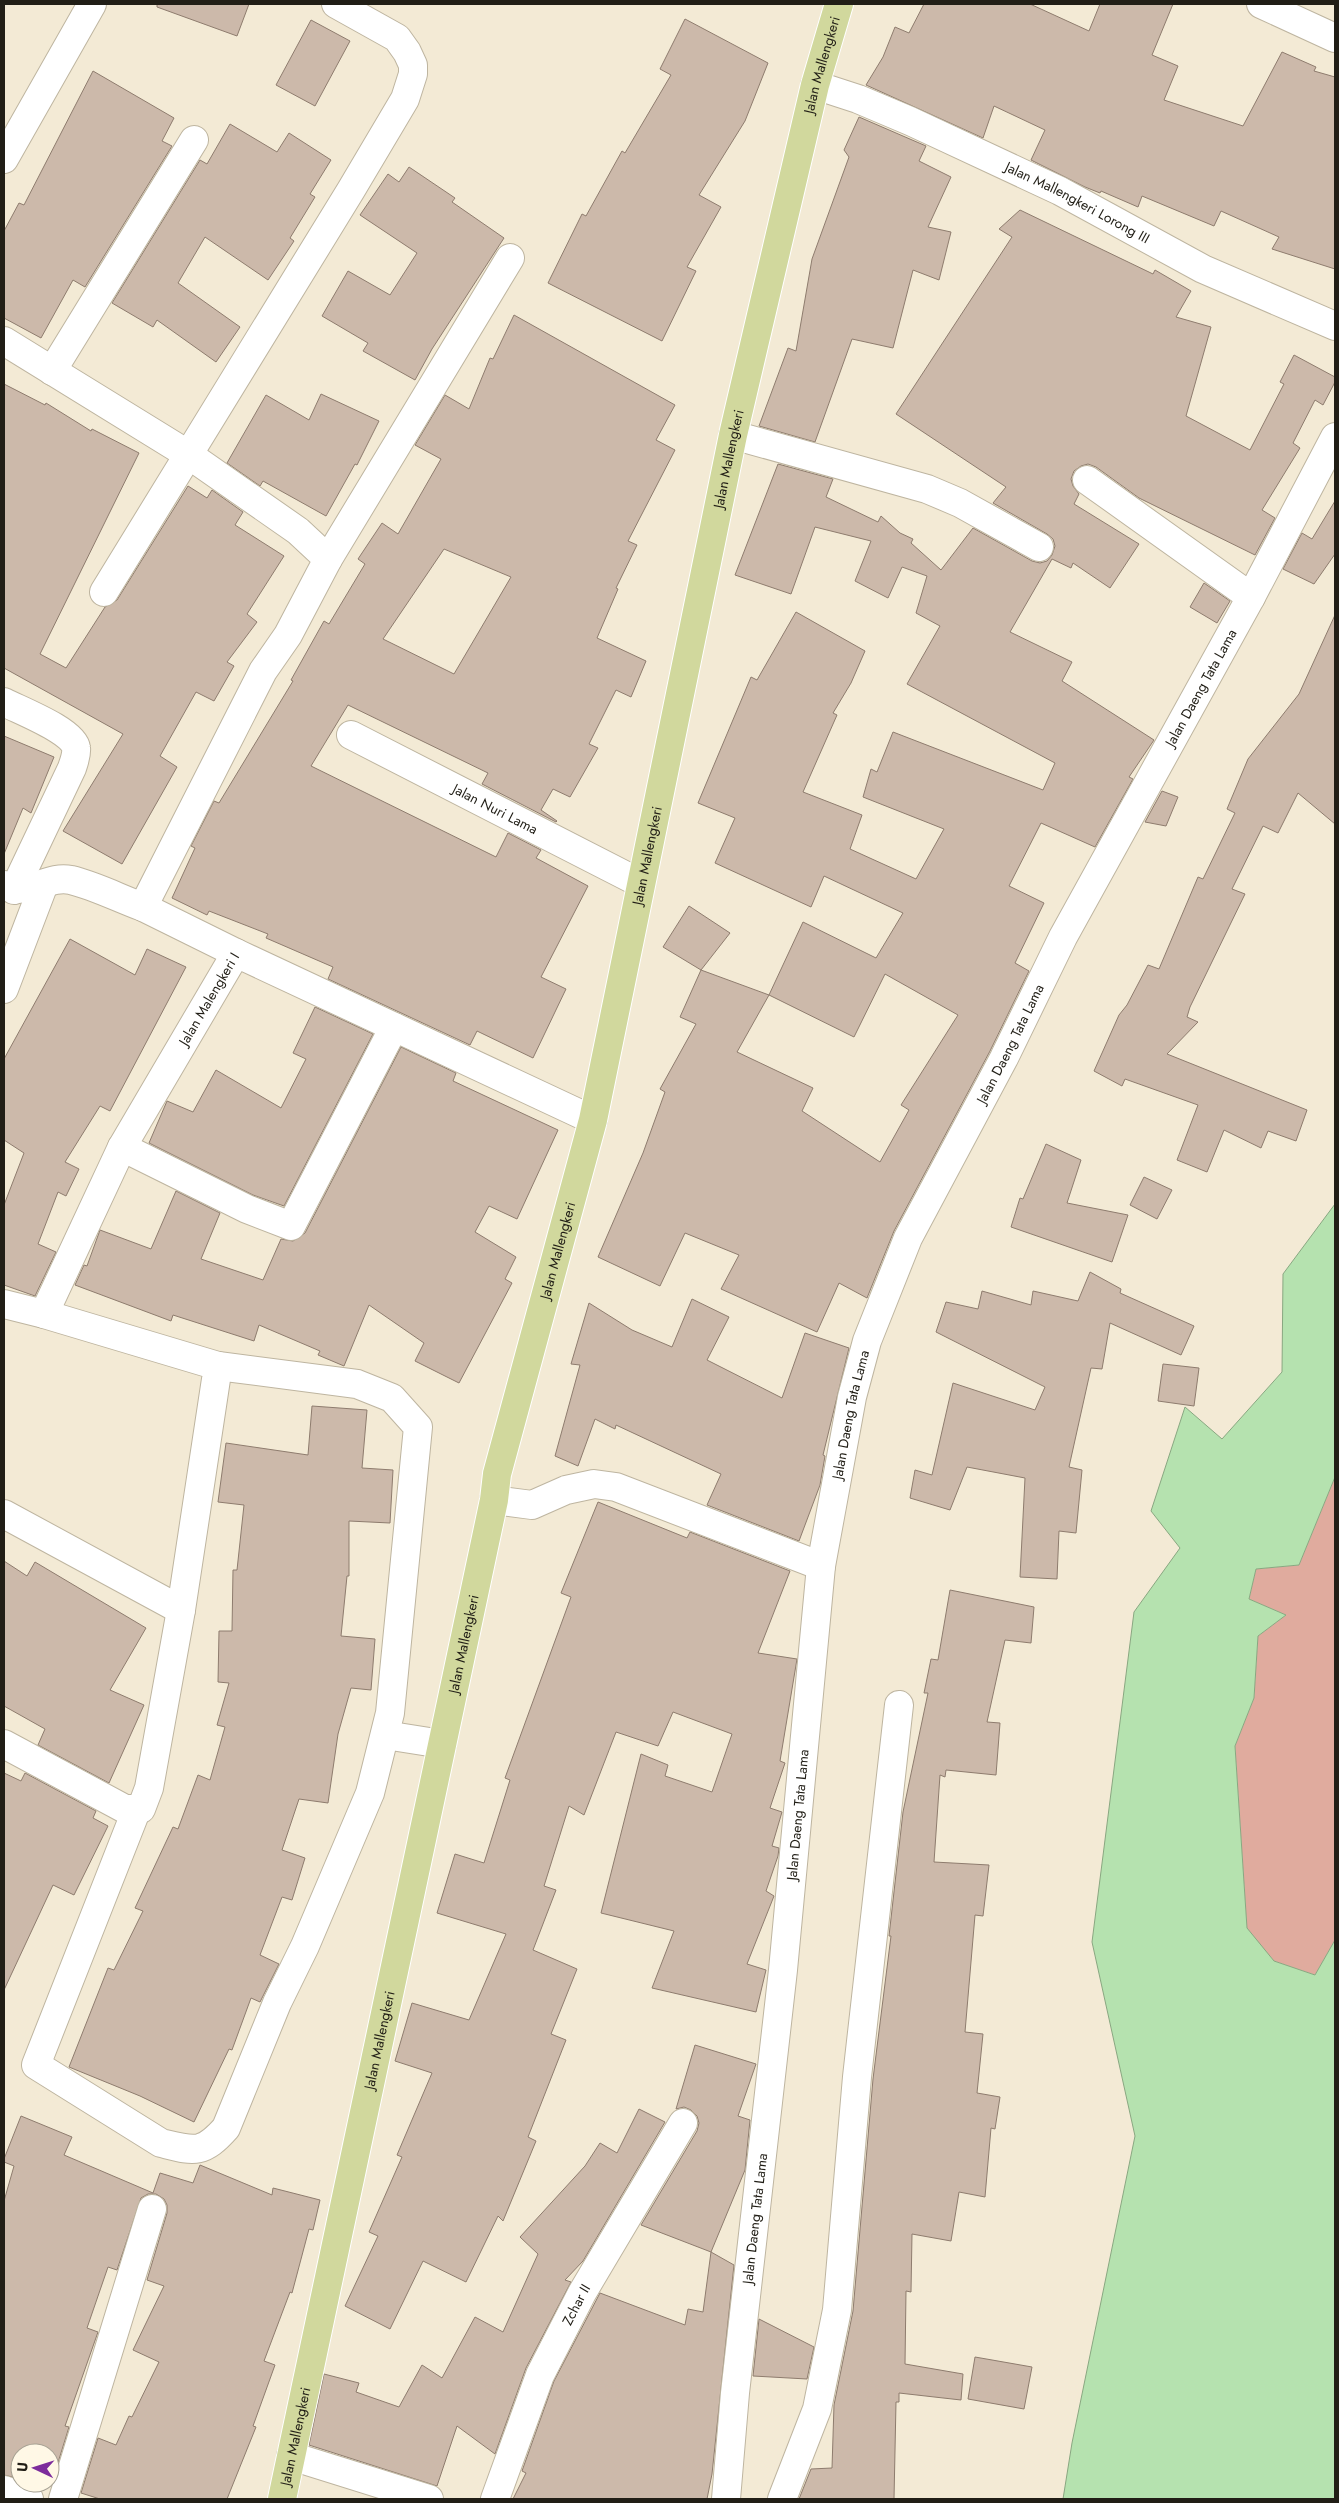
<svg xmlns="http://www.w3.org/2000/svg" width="1339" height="2503" font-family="Jost,sans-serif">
	<rect width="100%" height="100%" fill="#f3ead5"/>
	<path fill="#e0ab9e" d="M 1335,1477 L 1335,1940 L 1315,1975 L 1274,1961 L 1247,1929 L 1235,1746 L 1254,1698 L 1258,1636 L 1286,1615 L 1249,1599 L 1256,1569 L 1299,1565 Z"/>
	<path fill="#b5e2af" stroke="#89a781" d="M 1335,1204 L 1335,1477 L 1299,1565 L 1256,1569 L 1249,1599 L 1286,1615 L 1258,1636 L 1254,1698 L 1235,1746 L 1247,1928 L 1274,1961 L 1315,1975 L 1335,1940 L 1335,2499 L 1063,2499 L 1072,2443 L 1135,2136 L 1092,1942 L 1134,1612 L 1180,1548 L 1151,1511 L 1185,1407 L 1222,1439 L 1282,1372 L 1283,1274 Z"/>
	<path fill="#ccb9aa" stroke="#8e7c6e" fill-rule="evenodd" d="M 157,4 L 249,4 L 237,36 L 157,7 Z
		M 924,4 L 1030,4 L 1089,31 L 1100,4 L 1173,4 L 1152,55 L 1178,66 L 1164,100 L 1243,126 L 1282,52 L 1316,67 L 1314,71 L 1335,77 L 1335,269 L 1272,249 L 1279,237 L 1221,211 L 1214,226 L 1142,196 L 1138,207 L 1101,191 L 1100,193 L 1085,187 L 1031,160 L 1045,130 L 994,106 L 983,138 L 866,85 L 883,57 L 895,27 L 909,33 Z
		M 685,19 L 768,63 L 745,121 L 699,195 L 721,207 L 687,267 L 696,271 L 662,341 L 548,283 L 582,214 L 586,216 L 622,151 L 625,153 L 671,75 L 660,69 Z
		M 311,20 L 350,41 L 315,106 L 276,85 Z
		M 93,71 L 174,118 L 162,141 L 172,146 L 85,287 L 73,280 L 41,338 L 4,318 L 4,231 L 19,203 L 24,205 Z
		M 859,117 L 926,146 L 919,161 L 951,177 L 928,227 L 951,232 L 939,280 L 913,270 L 893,348 L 852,339 L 815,442 L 759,426 L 788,348 L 796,351 L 812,259 L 849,157 L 844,150 Z
		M 230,124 L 277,152 L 289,133 L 331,160 L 310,194 L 315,197 L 290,238 L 294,241 L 268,280 L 205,237 L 178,283 L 240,327 L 216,362 L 157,320 L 153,327 L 112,303 L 200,160 L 207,164 Z
		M 409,167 L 455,198 L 452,202 L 504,238 L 432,349 L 415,380 L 363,351 L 368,343 L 322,316 L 348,271 L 390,295 L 417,253 L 360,215 L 388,174 L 399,182 Z
		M 1020,210 L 1153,274 L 1155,270 L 1191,291 L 1176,317 L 1211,327 L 1186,416 L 1250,450 L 1284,384 L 1280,382 L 1294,355 L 1335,377 L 1335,382 L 1323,405 L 1315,400 L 1293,443 L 1300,448 L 1262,510 L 1275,518 L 1255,555 L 1139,498 L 1096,467 L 1088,464 L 1081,466 L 1074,471 L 1071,479 L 1073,486 L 1079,494 L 1074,504 L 1139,544 L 1110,588 L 1073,563 L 1071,568 L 1052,559 L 1010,632 L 1072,662 L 1062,681 L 1154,740 L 1129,777 L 1133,779 L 1095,847 L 1041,823 L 1009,886 L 1044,903 L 1015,963 L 1029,971 L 990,1051 L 894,1231 L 867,1298 L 839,1283 L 817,1332 L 721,1289 L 739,1255 L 685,1233 L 660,1286 L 598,1257 L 643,1153 L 665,1092 L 660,1089 L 696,1024 L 680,1017 L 701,970 L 769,995 L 803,922 L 876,958 L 903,913 L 824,876 L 811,907 L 715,863 L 735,818 L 698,803 L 751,677 L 757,680 L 796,612 L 865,651 L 851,683 L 833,713 L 837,715 L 803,792 L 862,815 L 850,849 L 916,879 L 944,829 L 863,797 L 871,769 L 877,772 L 893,732 L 1043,790 L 1055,763 L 907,684 L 940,626 L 916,613 L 927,576 L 902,567 L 888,598 L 855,581 L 871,541 L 815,527 L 791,594 L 735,575 L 778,464 L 833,479 L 826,497 L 878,522 L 881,516 L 900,533 L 913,539 L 911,543 L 941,570 L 973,528 L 1032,561 L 1040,563 L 1047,561 L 1052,555 L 1055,546 L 1053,539 L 1047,534 L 993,503 L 1006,487 L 896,414 L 1012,237 L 999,229 ZM 885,974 L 958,1015 L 901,1105 L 909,1110 L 880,1162 L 802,1111 L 813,1088 L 737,1052 L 769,995 L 854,1037 Z
		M 514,315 L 675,405 L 656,440 L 675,450 L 628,541 L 637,545 L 616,588 L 618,589 L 597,638 L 646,661 L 631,697 L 616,690 L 589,744 L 598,748 L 570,797 L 553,789 L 541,810 L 557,821 L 556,822 L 482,784 L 488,773 L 348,705 L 311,766 L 496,857 L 508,833 L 541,850 L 536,858 L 588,886 L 541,977 L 566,989 L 533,1058 L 477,1031 L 470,1045 L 328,979 L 333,967 L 266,938 L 268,934 L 209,911 L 207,915 L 172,898 L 195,848 L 191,846 L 214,801 L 219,803 L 293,681 L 291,680 L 324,621 L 329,624 L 365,564 L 358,559 L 382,523 L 398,534 L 441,459 L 415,445 L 445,395 L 469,409 L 490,358 L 493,359 ZM 444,549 L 511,577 L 454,674 L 383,639 Z
		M 4,384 L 45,405 L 46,403 L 91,431 L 92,429 L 139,453 L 40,654 L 66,668 L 105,607 L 117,600 L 188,486 L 207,498 L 212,490 L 243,512 L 235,525 L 284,556 L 247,614 L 257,622 L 227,662 L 234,666 L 214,701 L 196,692 L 160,756 L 177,767 L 122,864 L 63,831 L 123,734 L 4,668 Z
		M 321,394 L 379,421 L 357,465 L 355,464 L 326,516 L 263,481 L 260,486 L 227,463 L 266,395 L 309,420 Z
		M 1335,501 L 1335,554 L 1314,584 L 1283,569 L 1302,533 L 1312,539 Z
		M 1204,583 L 1230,601 L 1217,623 L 1190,607 Z
		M 1335,615 L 1335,824 L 1298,793 L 1278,833 L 1263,826 L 1232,889 L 1245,894 L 1190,1007 L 1187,1017 L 1198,1022 L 1167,1054 L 1307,1110 L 1296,1141 L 1268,1131 L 1261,1148 L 1224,1130 L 1207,1172 L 1177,1160 L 1198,1105 L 1125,1079 L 1122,1086 L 1094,1071 L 1119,1015 L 1127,1005 L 1148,965 L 1159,969 L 1198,877 L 1203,879 L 1235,813 L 1227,809 L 1248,759 L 1299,694 Z
		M 4,736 L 54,757 L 31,813 L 23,808 L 4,854 Z
		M 1162,791 L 1178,797 L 1166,826 L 1145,822 Z
		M 689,906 L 730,933 L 701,970 L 663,947 Z
		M 70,939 L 135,975 L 147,949 L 186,967 L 110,1111 L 100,1106 L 65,1162 L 79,1169 L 66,1196 L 58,1192 L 38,1244 L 56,1252 L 35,1296 L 4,1285 L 4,1205 L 24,1153 L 4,1140 L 4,1059 Z
		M 315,1007 L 373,1034 L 284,1206 L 253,1195 L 149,1143 L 167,1101 L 193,1112 L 216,1070 L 281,1108 L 306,1059 L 293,1053 Z
		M 401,1047 L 456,1073 L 453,1081 L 558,1130 L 517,1219 L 489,1206 L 475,1232 L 516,1257 L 505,1279 L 512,1283 L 459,1383 L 415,1361 L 424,1343 L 369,1305 L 344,1366 L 318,1355 L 320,1351 L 259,1325 L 254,1341 L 173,1315 L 171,1321 L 75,1285 L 84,1265 L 87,1266 L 100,1230 L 151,1249 L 176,1191 L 220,1213 L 201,1259 L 263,1280 L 281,1239 L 293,1241 L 305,1233 Z
		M 1046,1144 L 1081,1160 L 1067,1203 L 1128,1215 L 1112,1262 L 1011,1227 L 1020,1198 L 1023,1199 Z
		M 1144,1177 L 1172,1190 L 1157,1219 L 1130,1205 Z
		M 1090,1272 L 1121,1289 L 1120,1293 L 1194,1326 L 1181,1355 L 1110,1323 L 1102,1369 L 1091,1368 L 1069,1467 L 1082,1470 L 1076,1533 L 1059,1531 L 1057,1579 L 1020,1577 L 1025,1478 L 967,1467 L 950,1510 L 910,1498 L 915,1470 L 932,1475 L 953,1383 L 1035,1410 L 1045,1387 L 936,1332 L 946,1302 L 978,1309 L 982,1291 L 1031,1305 L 1033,1291 L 1078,1301 Z
		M 692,1299 L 729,1317 L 707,1360 L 782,1398 L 805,1333 L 849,1348 L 823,1455 L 825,1456 L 820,1485 L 799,1541 L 707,1505 L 721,1474 L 616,1425 L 615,1429 L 595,1419 L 578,1466 L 555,1456 L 580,1365 L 571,1364 L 589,1303 L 632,1330 L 672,1347 Z
		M 1163,1364 L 1199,1368 L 1194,1406 L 1158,1401 Z
		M 312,1406 L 367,1410 L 362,1468 L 393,1470 L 390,1523 L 349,1521 L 349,1576 L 347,1576 L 341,1636 L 375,1639 L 371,1690 L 351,1688 L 338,1734 L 328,1803 L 299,1799 L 282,1850 L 305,1858 L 292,1900 L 282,1897 L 260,1955 L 279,1964 L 260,2002 L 251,1998 L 232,2050 L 229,2049 L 194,2122 L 140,2096 L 69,2067 L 108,1968 L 114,1970 L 143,1911 L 135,1908 L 173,1827 L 178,1829 L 198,1775 L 210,1780 L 225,1727 L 217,1725 L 229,1683 L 218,1682 L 219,1631 L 232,1631 L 233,1570 L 237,1570 L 244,1505 L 218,1502 L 226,1443 L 308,1455 Z
		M 598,1502 L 687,1538 L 690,1532 L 790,1571 L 758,1653 L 797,1659 L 780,1761 L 785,1763 L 770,1808 L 782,1812 L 772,1846 L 779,1848 L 778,1856 L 766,1891 L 774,1896 L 747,1964 L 766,1970 L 756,2012 L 652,1988 L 674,1931 L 601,1913 L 641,1754 L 668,1765 L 665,1776 L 712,1792 L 732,1734 L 673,1712 L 658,1746 L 616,1732 L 584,1815 L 569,1806 L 544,1886 L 556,1890 L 533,1950 L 577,1969 L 551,2034 L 566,2040 L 528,2137 L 536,2141 L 503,2221 L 498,2216 L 466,2282 L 423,2261 L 390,2329 L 345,2306 L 378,2236 L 369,2232 L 402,2157 L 397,2155 L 432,2073 L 395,2061 L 412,2003 L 469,2020 L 506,1934 L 437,1913 L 455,1854 L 484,1863 L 510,1780 L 505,1778 L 571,1597 L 561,1593 Z
		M 4,1561 L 27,1576 L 35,1562 L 146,1628 L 110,1690 L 144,1705 L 109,1783 L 38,1745 L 45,1729 L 4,1706 Z
		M 950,1590 L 1034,1607 L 1031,1643 L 1005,1640 L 987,1722 L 1000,1723 L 996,1775 L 946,1770 L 945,1777 L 940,1775 L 934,1862 L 989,1865 L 983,1916 L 975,1915 L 965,2032 L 983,2034 L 977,2093 L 1000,2097 L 995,2129 L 991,2128 L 985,2197 L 959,2192 L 951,2241 L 912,2234 L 911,2292 L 906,2291 L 905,2364 L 963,2374 L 961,2400 L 899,2393 L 899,2402 L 896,2402 L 894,2499 L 799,2499 L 811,2469 L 832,2468 L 834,2405 L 853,2311 L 873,2079 L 891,1936 L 889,1936 L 903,1812 L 928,1693 L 924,1693 L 931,1659 L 938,1660 Z
		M 4,1773 L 21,1781 L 25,1773 L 96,1811 L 93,1818 L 108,1826 L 74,1895 L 53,1885 L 4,1990 Z
		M 695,2045 L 756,2064 L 738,2116 L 750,2120 L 745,2170 L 711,2252 L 641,2225 L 697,2131 L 699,2123 L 697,2116 L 691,2110 L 684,2107 L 676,2109 Z
		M 639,2109 L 665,2122 L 583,2261 L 565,2280 L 571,2282 L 526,2368 L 495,2454 L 457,2426 L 437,2486 L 309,2445 L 324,2374 L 359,2383 L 356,2392 L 399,2407 L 422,2365 L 442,2378 L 475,2317 L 503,2332 L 538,2254 L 520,2237 L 585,2166 L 600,2143 L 617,2153 Z
		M 21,2116 L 72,2137 L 64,2155 L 153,2193 L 160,2173 L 193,2183 L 200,2165 L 272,2195 L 273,2188 L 320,2200 L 313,2230 L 309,2229 L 292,2293 L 290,2292 L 264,2361 L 275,2365 L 253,2426 L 256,2427 L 227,2499 L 100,2499 L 81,2493 L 98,2438 L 116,2445 L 129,2416 L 132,2417 L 159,2362 L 133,2350 L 164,2286 L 147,2280 L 167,2213 L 167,2205 L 164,2199 L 156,2194 L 148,2194 L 141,2198 L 117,2270 L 108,2267 L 87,2328 L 98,2332 L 65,2426 L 69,2427 L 52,2482 L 50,2481 L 50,2453 L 20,2453 L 20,2479 L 4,2475 L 4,2201 L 14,2166 L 4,2162 L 4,2159 Z
		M 711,2252 L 734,2265 L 712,2474 L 707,2499 L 513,2499 L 526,2473 L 522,2471 L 554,2381 L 600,2293 L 685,2325 L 688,2309 L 703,2312 Z
		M 759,2319 L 814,2347 L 807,2379 L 753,2376 Z
		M 975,2357 L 1032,2367 L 1024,2409 L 968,2399 Z"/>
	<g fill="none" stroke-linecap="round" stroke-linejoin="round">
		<defs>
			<g id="minor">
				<path d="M 1261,4 L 1335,38"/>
				<path id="s1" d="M 815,85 L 858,99 L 910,121 L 1060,191 L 1203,269 L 1335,326"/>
				<path d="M 4,159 L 92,4"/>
				<path d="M 4,341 L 189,455 L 298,531 L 328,559 L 288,635 L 263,671 L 143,907 L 236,953"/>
				<path d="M 52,371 L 194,140"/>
				<path d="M 733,435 L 927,489 L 960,503 L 1039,547"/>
				<path d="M 1087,480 L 1251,597"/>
				<path d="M 328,559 L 510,258"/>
				<path d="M 104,592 L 351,190 L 405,99 L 413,74 L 413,65 L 407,52 L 397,38 L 336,4"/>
				<path d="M 4,702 C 19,710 74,731 76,748 C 77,754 74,762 72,768 L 14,890"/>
				<path id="s2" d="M 351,735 L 640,883"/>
				<path d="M 4,885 C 31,897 46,875 71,880 C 93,885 121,899 143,907"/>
				<path d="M 4,989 L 44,884"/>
				<path d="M 122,1147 L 247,1209 L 291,1226 L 394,1027"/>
				<path d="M 4,1304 L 44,1314 L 218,1366 L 181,1610 L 149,1788 L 141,1809 L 125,1809 L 4,1744"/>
				<path id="s3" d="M 44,1314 L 122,1147 L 236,953 L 593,1120"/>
				<path d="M 494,1500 L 532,1505 L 566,1490 L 594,1484 L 616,1487 L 821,1566"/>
				<path d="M 4,1514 L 181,1610"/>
				<path d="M 385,1735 L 442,1744"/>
				<path d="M 136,1811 L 36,2065 L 161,2143 C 194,2151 202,2155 226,2128 L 277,2003 L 305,1946 L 370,1793 L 390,1713 L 418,1427 L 392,1398 L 357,1384 L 218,1366"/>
				<path d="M 291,2456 L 429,2499"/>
				<path d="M 4,2490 L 29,2499"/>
				<path d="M 63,2499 L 152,2209"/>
				<path id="s4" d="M 495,2499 L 540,2375 L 582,2293 L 683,2123"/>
				<path id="s5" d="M 726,2499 L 735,2393 L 783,1970 L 821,1566 L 852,1397 L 867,1341 L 908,1238 L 1004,1058 L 1063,937 L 1251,597 L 1335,437"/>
				<path d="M 782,2499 L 817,2409 L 837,2310 L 857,2077 L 899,1705"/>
			</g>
			<g id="primary">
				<path id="s6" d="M 282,2499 L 494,1500 L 497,1474 L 593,1120 L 733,435 L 815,85 L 839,4"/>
			</g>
		</defs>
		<use href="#minor" stroke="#beb5a0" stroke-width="30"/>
		<use href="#primary" stroke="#fff" stroke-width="30"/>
		<use href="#minor" stroke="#fff" stroke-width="28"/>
		<use href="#primary" stroke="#d1d89d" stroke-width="28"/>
	</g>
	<g text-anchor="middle" stroke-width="4" stroke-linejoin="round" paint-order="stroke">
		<g font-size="14" fill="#211e16" stroke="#fff8e6">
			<text dy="5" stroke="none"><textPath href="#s6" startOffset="2494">Jalan Mallengkeri</textPath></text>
			<text dy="5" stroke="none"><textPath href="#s1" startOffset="288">Jalan Mallengkeri Lorong III</textPath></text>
			<text dy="5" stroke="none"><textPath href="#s6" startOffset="2089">Jalan Mallengkeri</textPath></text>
			<text dy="5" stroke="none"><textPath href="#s5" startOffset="1902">Jalan Daeng Tata Lama</textPath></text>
			<text dy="5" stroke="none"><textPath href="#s2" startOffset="162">Jalan Nuri Lama</textPath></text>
			<text dy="5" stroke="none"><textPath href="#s6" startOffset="1684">Jalan Mallengkeri</textPath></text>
			<text dy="5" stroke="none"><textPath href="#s3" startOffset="356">Jalan Malengkeri I</textPath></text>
			<text dy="5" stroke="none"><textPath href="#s5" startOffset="1498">Jalan Daeng Tata Lama</textPath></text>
			<text dy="5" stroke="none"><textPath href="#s6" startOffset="1279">Jalan Mallengkeri</textPath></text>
			<text dy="5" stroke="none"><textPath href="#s5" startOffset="1092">Jalan Daeng Tata Lama</textPath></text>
			<text dy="5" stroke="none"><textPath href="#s6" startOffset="874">Jalan Mallengkeri</textPath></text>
			<text dy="5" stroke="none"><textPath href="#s5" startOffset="688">Jalan Daeng Tata Lama</textPath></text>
			<text dy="5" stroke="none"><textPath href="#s6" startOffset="469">Jalan Mallengkeri</textPath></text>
			<text dy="5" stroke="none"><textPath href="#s5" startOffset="282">Jalan Daeng Tata Lama</textPath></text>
			<text dy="5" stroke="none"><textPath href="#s4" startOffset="211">Zchar II</textPath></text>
			<text dy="5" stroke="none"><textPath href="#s6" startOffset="64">Jalan Mallengkeri</textPath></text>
		</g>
	</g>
	<rect width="1339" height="2503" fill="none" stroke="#211e16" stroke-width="10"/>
	<g transform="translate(35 2468) rotate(274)"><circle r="24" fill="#fff8e6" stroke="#a6a193"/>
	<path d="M0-4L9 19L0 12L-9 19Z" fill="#7d2c9c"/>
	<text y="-8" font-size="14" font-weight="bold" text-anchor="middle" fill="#211e16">U</text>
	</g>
</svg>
